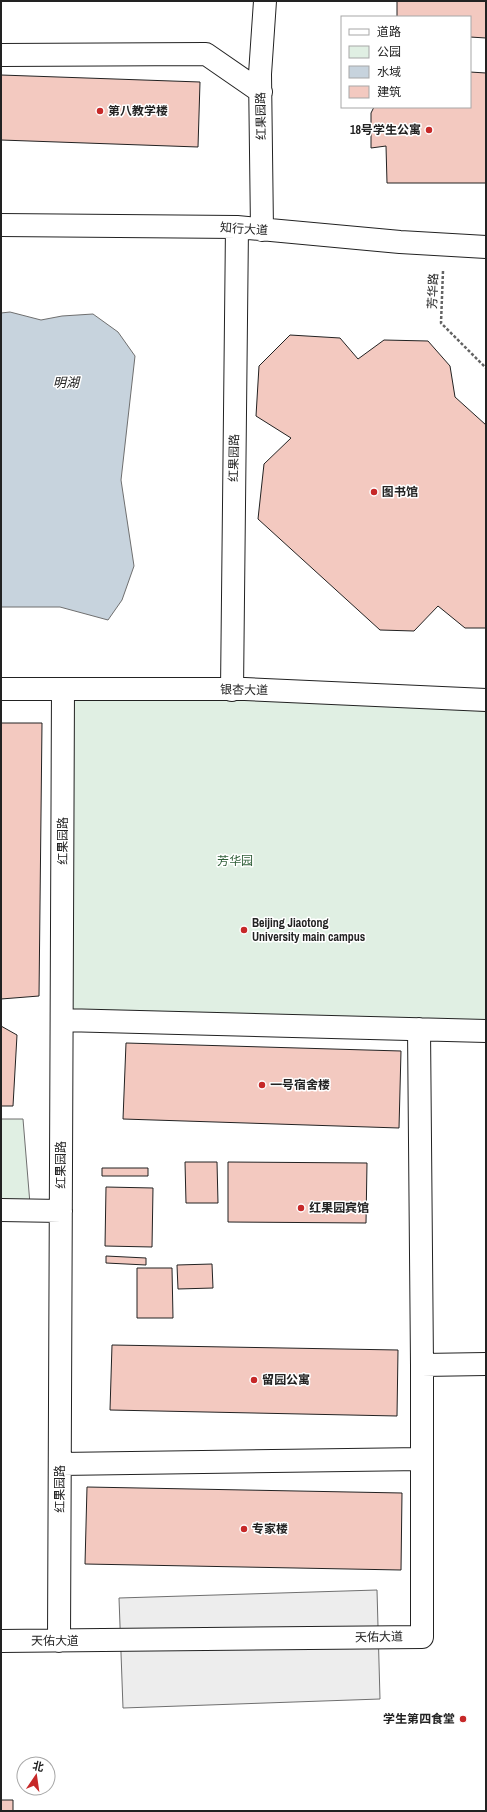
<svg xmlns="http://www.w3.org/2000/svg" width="487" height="1812" font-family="'Archivo Narrow','Noto Sans SC',sans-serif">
	<rect width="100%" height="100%" fill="#fff"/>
	<path fill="#e0efe3" stroke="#6f6f6f" d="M 72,688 L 486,711 L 486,1030 L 72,1020 Z
		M 1,1119 L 23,1119 L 30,1204 L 1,1203 Z"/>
	<path fill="#ededed" stroke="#6f6f6f" d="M 377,1590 L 380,1699 L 123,1708 L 119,1598 Z"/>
	<path fill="#c7d3dd" stroke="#6f6f6f" d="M 10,312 L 41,320 L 62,316 L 93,314 L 118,332 L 135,356 L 121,480 L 134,566 L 122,600 L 108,620 L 60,607 L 1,607 L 1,313 Z"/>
	<path fill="#f3c9c0" stroke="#222" d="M 397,1 L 486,1 L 486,38 L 470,37 L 470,17 L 397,17 Z
		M 470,72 L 486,73 L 486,183 L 387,183 L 386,146 L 371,148 L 371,113 L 374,107 L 470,107 Z
		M 1,75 L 200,82 L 198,147 L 1,140 Z
		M 290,335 L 340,338 L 358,359 L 384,340 L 428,341 L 450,366 L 455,397 L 486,425 L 486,628 L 465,628 L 438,606 L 414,631 L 380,630 L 258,519 L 264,464 L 291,438 L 256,416 L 259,366 Z
		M 1,723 L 42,723 L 39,996 L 1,999 Z
		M 1,1026 L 17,1035 L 13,1106 L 1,1106 Z
		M 126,1043 L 401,1051 L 399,1128 L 123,1119 Z
		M 185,1162 L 217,1162 L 218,1203 L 186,1203 Z
		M 228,1162 L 367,1163 L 366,1223 L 228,1222 Z
		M 102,1168 L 148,1168 L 148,1176 L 102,1176 Z
		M 106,1187 L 153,1188 L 152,1247 L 105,1246 Z
		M 106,1256 L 146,1258 L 146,1265 L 106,1263 Z
		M 212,1264 L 213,1288 L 178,1289 L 177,1265 Z
		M 137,1268 L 172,1268 L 173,1318 L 137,1318 Z
		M 112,1345 L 398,1350 L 397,1416 L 110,1410 Z
		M 87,1487 L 402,1493 L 401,1570 L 85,1564 Z
		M 1,1800 L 13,1800 L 13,1811 L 1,1811 Z"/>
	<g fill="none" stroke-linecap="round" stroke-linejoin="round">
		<defs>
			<path id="minor" d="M 1,55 L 206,54 L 261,92
				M 1,225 L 237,227 L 400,242 L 486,247
				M 262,230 L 260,74 L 265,1
				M 1,689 L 245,689 L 486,700
				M 232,690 L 237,227
				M 62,1020 L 486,1031
				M 419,1029 L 422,1365
				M 1,1210 L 61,1211
				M 60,1464 L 422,1459
				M 1,1641 L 422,1637 L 422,1365 L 486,1364
				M 59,1641 L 63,689"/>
		</defs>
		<use href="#minor" stroke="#222" stroke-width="24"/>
		<path stroke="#646464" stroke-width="2.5" stroke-dasharray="3 2" stroke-linecap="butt" d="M 443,271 L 441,323 L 486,368"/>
		<use href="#minor" stroke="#fff" stroke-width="22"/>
	</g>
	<g fill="#c62828" stroke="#fff" stroke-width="1.5">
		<circle cx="100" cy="111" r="4"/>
		<circle cx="429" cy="130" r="4"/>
		<circle cx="374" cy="492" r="4"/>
		<circle cx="244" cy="930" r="4"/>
		<circle cx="262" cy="1085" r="4"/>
		<circle cx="301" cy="1208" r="4"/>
		<circle cx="254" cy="1380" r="4"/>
		<circle cx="244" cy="1529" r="4"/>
		<circle cx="463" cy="1719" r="4"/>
	</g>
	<g text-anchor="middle" stroke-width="3" stroke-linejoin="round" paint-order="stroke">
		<g font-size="12" font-weight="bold" fill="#222" stroke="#fff" text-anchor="start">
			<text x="108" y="115">第八教学楼</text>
			<text x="421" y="134" text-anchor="end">18号学生公寓</text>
			<text x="382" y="496">图书馆</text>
			<text x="252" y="927">Beijing Jiaotong<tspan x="252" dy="14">University main campus</tspan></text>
			<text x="270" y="1089">一号宿舍楼</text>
			<text x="309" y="1212">红果园宾馆</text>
			<text x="262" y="1384">留园公寓</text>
			<text x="252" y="1533">专家楼</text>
			<text x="455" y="1723" text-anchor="end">学生第四食堂</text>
		</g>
		<g font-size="12" fill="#222" stroke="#fff">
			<text transform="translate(261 116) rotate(-91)" y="4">红果园路</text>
			<text transform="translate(244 229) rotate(4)" y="4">知行大道</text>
			<text transform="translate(433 291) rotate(-88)" y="4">芳华路</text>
			<text transform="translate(234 458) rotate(-89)" y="4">红果园路</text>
			<text transform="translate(244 690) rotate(1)" y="4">银杏大道</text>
			<text transform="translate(63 841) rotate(-90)" y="4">红果园路</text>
			<text transform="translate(61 1165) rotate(-90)" y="4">红果园路</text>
			<text transform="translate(60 1489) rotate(-90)" y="4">红果园路</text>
			<text transform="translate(379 1637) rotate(-1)" y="4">天佑大道</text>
			<text x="55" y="1645">天佑大道</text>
		</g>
		<g font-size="12" fill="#2f5e38" stroke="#fff">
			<text x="235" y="865">芳华园</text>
		</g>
		<g font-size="13" font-style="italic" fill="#222" stroke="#fff">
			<text x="66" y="387">明湖</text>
		</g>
	</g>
	<rect width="487" height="1812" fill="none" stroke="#222222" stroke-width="4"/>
	<rect x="341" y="16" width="130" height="92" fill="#ffffff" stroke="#a7a7a7"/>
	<rect x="349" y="29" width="20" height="6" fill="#ffffff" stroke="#a7a7a7"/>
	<text x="377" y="36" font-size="12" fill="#222222">道路</text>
	<rect x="349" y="46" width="20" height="12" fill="#e0efe3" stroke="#a7a7a7"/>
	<text x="377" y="56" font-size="12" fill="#222222">公园</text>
	<rect x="349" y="66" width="20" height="12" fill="#c7d3dd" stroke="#a7a7a7"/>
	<text x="377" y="76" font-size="12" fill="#222222">水域</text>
	<rect x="349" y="86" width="20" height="12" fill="#f3c9c0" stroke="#a7a7a7"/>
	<text x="377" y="96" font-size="12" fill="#222222">建筑</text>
	<g transform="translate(36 1776) rotate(13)"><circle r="19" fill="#ffffff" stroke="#a7a7a7"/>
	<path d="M0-3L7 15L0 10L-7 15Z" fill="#c62828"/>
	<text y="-6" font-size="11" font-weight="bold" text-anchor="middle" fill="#222222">北</text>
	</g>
</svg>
